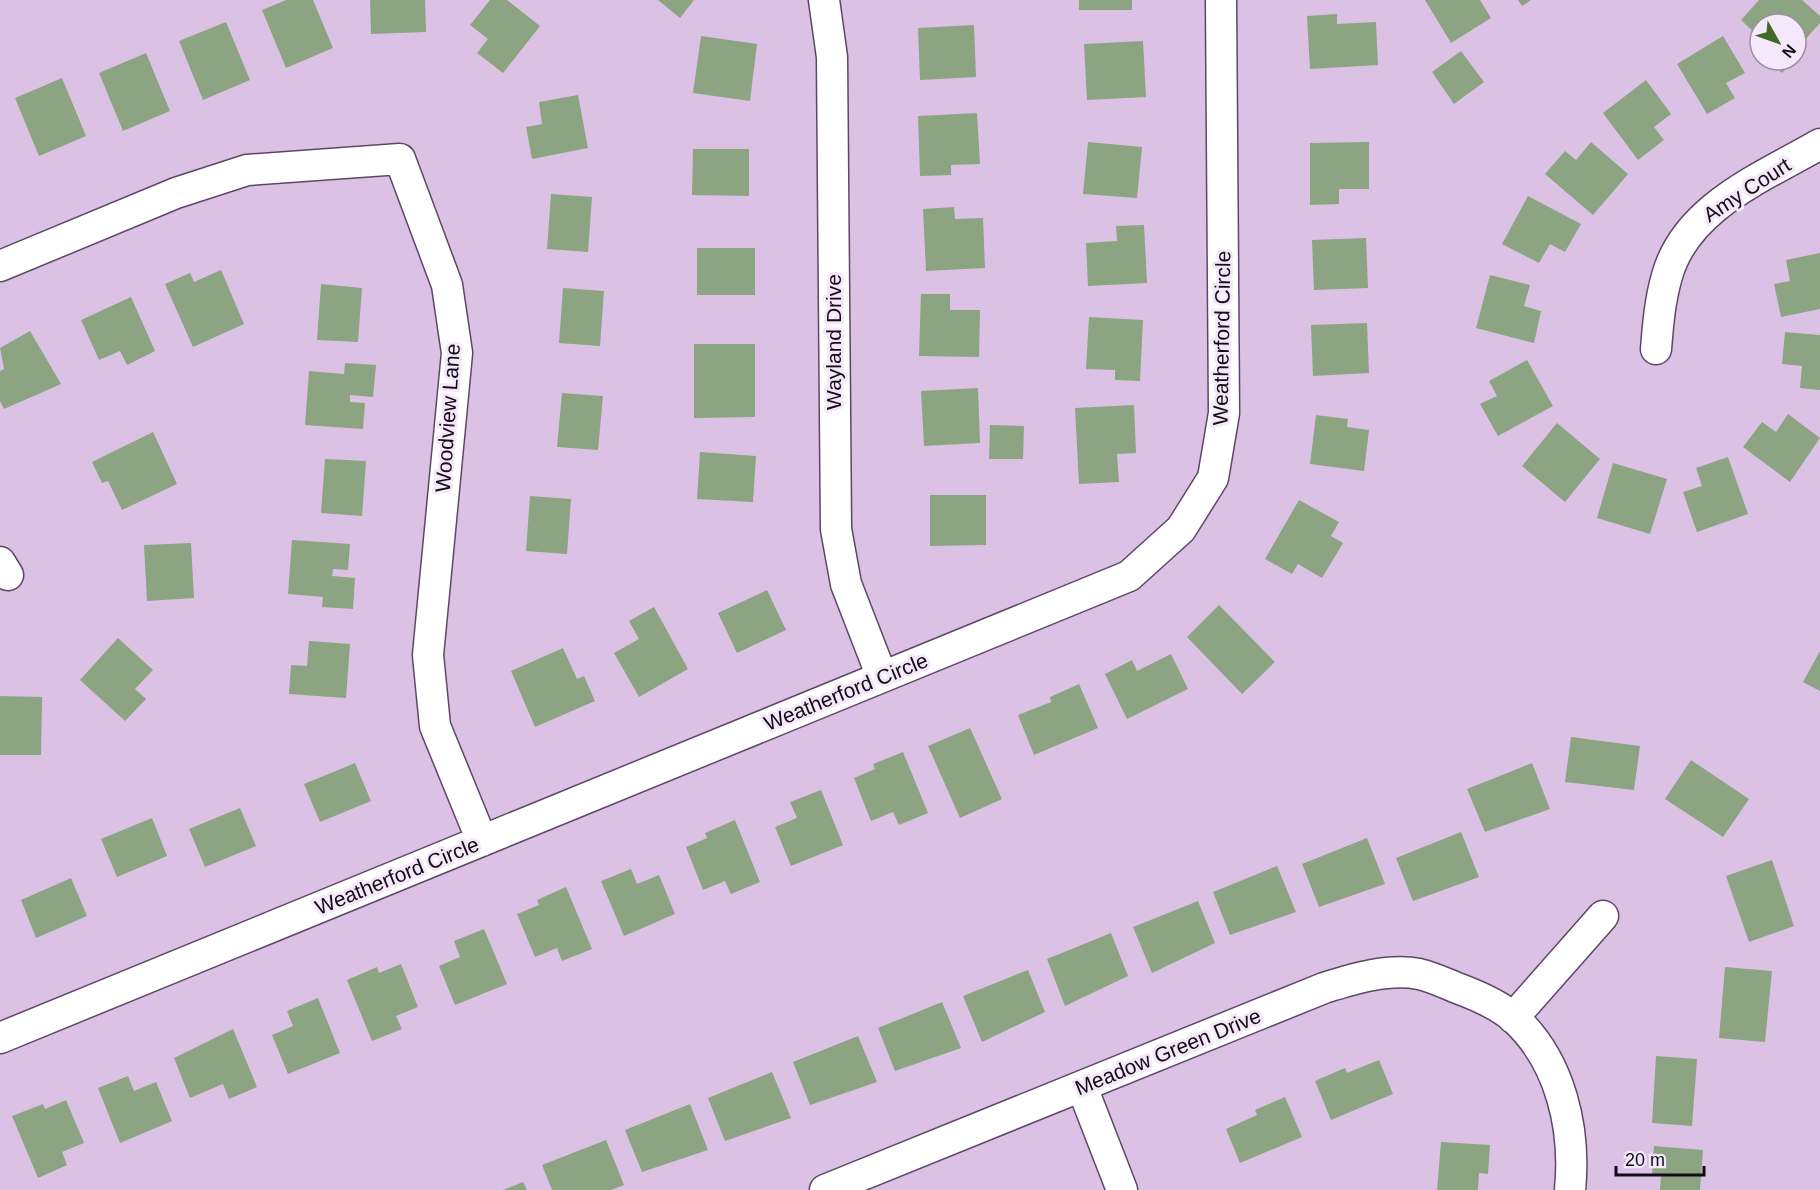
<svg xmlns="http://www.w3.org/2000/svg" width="1820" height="1190" font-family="Helvetica,sans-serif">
	<rect width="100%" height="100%" fill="#dbc2e5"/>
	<path fill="#8ca481" d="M 286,0 L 313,0 L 333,48 L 286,68 L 262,10 Z
		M 370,0 L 425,0 L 426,32 L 371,34 Z
		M 490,0 L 507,0 L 540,26 L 503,73 L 477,53 L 488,39 L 470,25 Z
		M 658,0 L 694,0 L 680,18 Z
		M 1079,0 L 1132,0 L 1132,10 L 1079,10 Z
		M 1425,0 L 1480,0 L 1491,18 L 1451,43 Z
		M 1518,0 L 1531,0 L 1522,6 Z
		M 1759,0 L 1802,0 L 1820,16 L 1820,23 L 1803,42 L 1807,46 L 1796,58 L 1796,24 L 1760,24 L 1760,38 L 1741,20 Z
		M 1337,14 L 1337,24 L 1376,22 L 1378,65 L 1310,69 L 1307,16 Z
		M 226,22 L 250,80 L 203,100 L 179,41 Z
		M 974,25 L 976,77 L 920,80 L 918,28 Z
		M 701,36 L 757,44 L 750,101 L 693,93 Z
		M 1723,36 L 1745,73 L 1726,83 L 1735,98 L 1707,114 L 1677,64 Z
		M 1143,41 L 1146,97 L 1087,100 L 1084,44 Z
		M 1461,51 L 1484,82 L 1454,104 L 1432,72 Z
		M 146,53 L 170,111 L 123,131 L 99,73 Z
		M 1768,60 L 1794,60 L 1782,73 Z
		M 62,78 L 86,136 L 39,156 L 15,98 Z
		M 1646,80 L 1671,114 L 1654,127 L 1664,140 L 1638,160 L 1603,113 Z
		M 578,95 L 588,148 L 532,159 L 526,127 L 542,124 L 539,102 Z
		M 977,113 L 980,164 L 951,165 L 951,175 L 920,176 L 918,116 Z
		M 1088,142 L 1142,147 L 1137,198 L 1083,194 Z
		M 1369,142 L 1369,189 L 1339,189 L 1339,204 L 1310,205 L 1310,143 Z
		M 1591,142 L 1628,174 L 1593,215 L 1545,174 L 1565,151 L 1576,160 Z
		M 693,149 L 749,149 L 749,196 L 692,195 Z
		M 551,194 L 592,197 L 588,252 L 547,249 Z
		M 1528,196 L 1581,224 L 1565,252 L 1550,244 L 1539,263 L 1502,244 Z
		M 954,207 L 955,219 L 983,218 L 985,268 L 926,271 L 923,209 Z
		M 1144,225 L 1147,283 L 1088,286 L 1086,243 L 1117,241 L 1116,226 Z
		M 1366,238 L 1368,288 L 1314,290 L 1312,240 Z
		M 697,248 L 755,248 L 755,295 L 697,295 Z
		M 1820,253 L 1820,309 L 1781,317 L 1774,284 L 1790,281 L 1786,260 Z
		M 221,270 L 244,324 L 193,347 L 165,284 L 190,273 L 194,282 Z
		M 1490,275 L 1530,285 L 1524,306 L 1541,311 L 1534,343 L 1476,328 Z
		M 321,284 L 362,288 L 358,342 L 317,340 Z
		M 563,288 L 604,291 L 600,346 L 559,343 Z
		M 921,294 L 950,294 L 950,310 L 980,310 L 979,357 L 919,356 Z
		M 131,297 L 155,351 L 127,365 L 120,351 L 99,360 L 81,320 Z
		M 1089,317 L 1143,320 L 1140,381 L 1115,380 L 1115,370 L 1086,369 Z
		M 1367,323 L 1369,373 L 1313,376 L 1311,325 Z
		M 30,331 L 61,384 L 4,409 L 0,401 L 0,371 L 4,369 L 0,348 Z
		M 1785,332 L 1820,335 L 1820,390 L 1800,388 L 1802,366 L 1782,364 Z
		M 694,344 L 755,344 L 755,417 L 694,418 Z
		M 1527,360 L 1553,406 L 1498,436 L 1480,404 L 1497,396 L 1489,381 Z
		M 345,363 L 376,365 L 373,397 L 350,395 L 350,402 L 365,403 L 363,429 L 305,425 L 309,371 L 344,374 Z
		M 978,388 L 980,443 L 924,446 L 921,391 Z
		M 562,393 L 603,396 L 598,450 L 557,447 Z
		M 1134,405 L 1136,453 L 1117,454 L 1119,482 L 1079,484 L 1075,408 Z
		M 1788,414 L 1820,438 L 1790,482 L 1743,447 L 1762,422 L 1776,432 Z
		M 1316,415 L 1348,419 L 1347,427 L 1369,430 L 1364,471 L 1310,464 Z
		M 1557,423 L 1600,459 L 1565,502 L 1522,466 Z
		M 990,425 L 1024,426 L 1023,459 L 989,459 Z
		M 153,432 L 177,484 L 122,510 L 108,481 L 102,483 L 92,462 Z
		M 700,452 L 756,456 L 753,502 L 697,499 Z
		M 1728,457 L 1748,514 L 1697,532 L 1683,492 L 1702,486 L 1696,468 Z
		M 325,459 L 366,461 L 362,516 L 321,513 Z
		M 1613,463 L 1667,479 L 1650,534 L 1597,518 Z
		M 930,495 L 986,495 L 986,545 L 930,546 Z
		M 530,496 L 571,499 L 567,554 L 526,551 Z
		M 1299,500 L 1339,522 L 1331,536 L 1343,543 L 1322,578 L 1298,564 L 1292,574 L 1265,559 Z
		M 292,540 L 350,544 L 348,570 L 333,569 L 332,576 L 355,578 L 353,609 L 322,607 L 323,597 L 288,594 Z
		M 191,543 L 194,598 L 147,601 L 144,545 Z
		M 767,590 L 786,630 L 737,653 L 718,613 Z
		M 1219,605 L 1275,662 L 1242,694 L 1187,637 Z
		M 654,607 L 688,669 L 639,697 L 614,653 L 639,639 L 629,621 Z
		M 118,638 L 153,670 L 135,689 L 146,699 L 125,721 L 80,680 Z
		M 309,641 L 350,644 L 346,698 L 289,694 L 291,665 L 307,666 Z
		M 563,648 L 577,679 L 584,676 L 595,701 L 535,727 L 511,671 Z
		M 1820,651 L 1820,691 L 1803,682 Z
		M 1171,654 L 1188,689 L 1127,719 L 1105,674 L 1132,660 L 1137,671 Z
		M 1079,684 L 1098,728 L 1034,755 L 1018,715 L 1051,702 L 1050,697 Z
		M 0,696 L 42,697 L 41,755 L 0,755 Z
		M 970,728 L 1002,799 L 960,818 L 928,746 Z
		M 1571,737 L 1640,746 L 1634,790 L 1565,782 Z
		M 903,752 L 928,813 L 899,825 L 893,812 L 871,821 L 854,778 L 875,769 L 873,764 Z
		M 1691,760 L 1749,799 L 1723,837 L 1665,799 Z
		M 355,763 L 371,801 L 320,822 L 304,784 Z
		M 1532,763 L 1550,809 L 1485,832 L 1467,789 Z
		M 821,790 L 843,845 L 791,866 L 775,827 L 797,818 L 790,802 Z
		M 240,808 L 256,846 L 205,867 L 189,829 Z
		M 152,818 L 167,856 L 117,877 L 101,839 Z
		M 735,820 L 760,882 L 731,894 L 725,881 L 703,890 L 686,847 L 707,838 L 705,833 Z
		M 1461,832 L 1479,877 L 1413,901 L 1396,858 Z
		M 1367,838 L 1385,884 L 1319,907 L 1302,864 Z
		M 1772,860 L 1794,926 L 1749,942 L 1726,876 Z
		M 1277,866 L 1296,912 L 1230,935 L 1213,892 Z
		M 631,869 L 637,884 L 659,875 L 675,914 L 624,936 L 601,881 Z
		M 71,878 L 87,916 L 36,938 L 21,900 Z
		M 566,887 L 592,949 L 562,961 L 557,948 L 535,957 L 517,914 L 539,905 L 537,900 Z
		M 1198,901 L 1215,943 L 1152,973 L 1133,927 Z
		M 484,929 L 507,984 L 455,1005 L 439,966 L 460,957 L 454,941 Z
		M 1111,933 L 1128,976 L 1065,1006 L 1047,959 Z
		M 401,964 L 418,1007 L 396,1016 L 402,1029 L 372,1041 L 347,980 L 377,967 L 379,973 Z
		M 1725,967 L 1772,971 L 1765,1042 L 1719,1038 Z
		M 1028,970 L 1045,1012 L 982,1042 L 963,996 Z
		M 318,998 L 340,1053 L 288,1074 L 272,1035 L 293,1026 L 287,1011 Z
		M 942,1002 L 961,1048 L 895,1071 L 878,1028 Z
		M 233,1029 L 257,1087 L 229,1099 L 223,1084 L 190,1098 L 174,1058 Z
		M 858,1036 L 877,1082 L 810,1105 L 793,1062 Z
		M 1656,1056 L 1697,1059 L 1692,1126 L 1652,1123 Z
		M 1379,1060 L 1393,1094 L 1331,1120 L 1315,1081 L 1345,1068 L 1347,1073 Z
		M 772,1072 L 791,1118 L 725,1141 L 708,1098 Z
		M 128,1076 L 134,1091 L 156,1082 L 172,1121 L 120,1143 L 98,1088 Z
		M 1285,1097 L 1302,1137 L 1240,1163 L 1226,1129 L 1257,1115 L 1255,1110 Z
		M 66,1100 L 84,1143 L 62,1152 L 67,1165 L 38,1178 L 12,1116 L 43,1104 L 45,1109 Z
		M 690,1104 L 708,1150 L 642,1172 L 625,1130 Z
		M 606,1140 L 624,1185 L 611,1190 L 552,1190 L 542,1165 Z
		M 1441,1142 L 1490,1145 L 1488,1174 L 1479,1173 L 1478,1190 L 1437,1190 Z
		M 1654,1146 L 1703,1150 L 1700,1190 L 1660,1190 L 1661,1176 L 1652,1175 Z
		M 523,1182 L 527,1190 L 503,1190 Z"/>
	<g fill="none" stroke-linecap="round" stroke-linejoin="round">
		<defs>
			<path id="minor" d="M 824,0 L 832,57 L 836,529 L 846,584 L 882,677
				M 0,266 L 176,193 L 247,170 L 400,159 L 447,285 L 457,353 L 428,655 L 435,726 L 482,841
				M 1656,349 C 1658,324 1660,300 1667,276 C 1686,207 1763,177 1820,144
				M 0,562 L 8,575
				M 1513,1018 L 1603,916
				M 0,1038 L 1129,576 L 1181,529 L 1213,478 L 1224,413 L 1221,0
				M 1082,1087 L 1122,1190
				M 825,1190 L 1324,988 C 1353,979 1388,968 1419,974 C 1432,977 1445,983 1457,988 C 1476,995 1499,1005 1514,1018 C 1561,1061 1576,1129 1570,1190"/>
		</defs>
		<use href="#minor" stroke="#5d4766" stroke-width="33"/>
		<use href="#minor" stroke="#fff" stroke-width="30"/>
	</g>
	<g text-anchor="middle" stroke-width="6" stroke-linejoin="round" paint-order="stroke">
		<g font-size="21" fill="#140b17" stroke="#f4e8fa">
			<text transform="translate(1747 190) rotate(-33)" y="7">Amy Court</text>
			<text transform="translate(1222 338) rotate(-89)" y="7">Weatherford Circle</text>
			<text transform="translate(834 342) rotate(-90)" y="7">Wayland Drive</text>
			<text transform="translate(448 418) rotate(-86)" y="7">Woodview Lane</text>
			<text transform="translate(846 692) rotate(-22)" y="7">Weatherford Circle</text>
			<text transform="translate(397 876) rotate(-22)" y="7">Weatherford Circle</text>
			<text transform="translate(1168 1052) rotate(-22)" y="7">Meadow Green Drive</text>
		</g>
	</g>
	<g transform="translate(1778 42) rotate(130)"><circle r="28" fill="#f4e8fa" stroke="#9a909f" stroke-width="1.5"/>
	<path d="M0-4.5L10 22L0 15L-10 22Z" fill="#3f6a27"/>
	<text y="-9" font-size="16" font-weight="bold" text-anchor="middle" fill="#140b17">N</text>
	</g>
	<path d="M1616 1166v9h88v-9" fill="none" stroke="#140b17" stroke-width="3"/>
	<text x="1625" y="1166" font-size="18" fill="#140b17" stroke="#f4e8fa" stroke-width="4.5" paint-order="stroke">20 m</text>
</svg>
